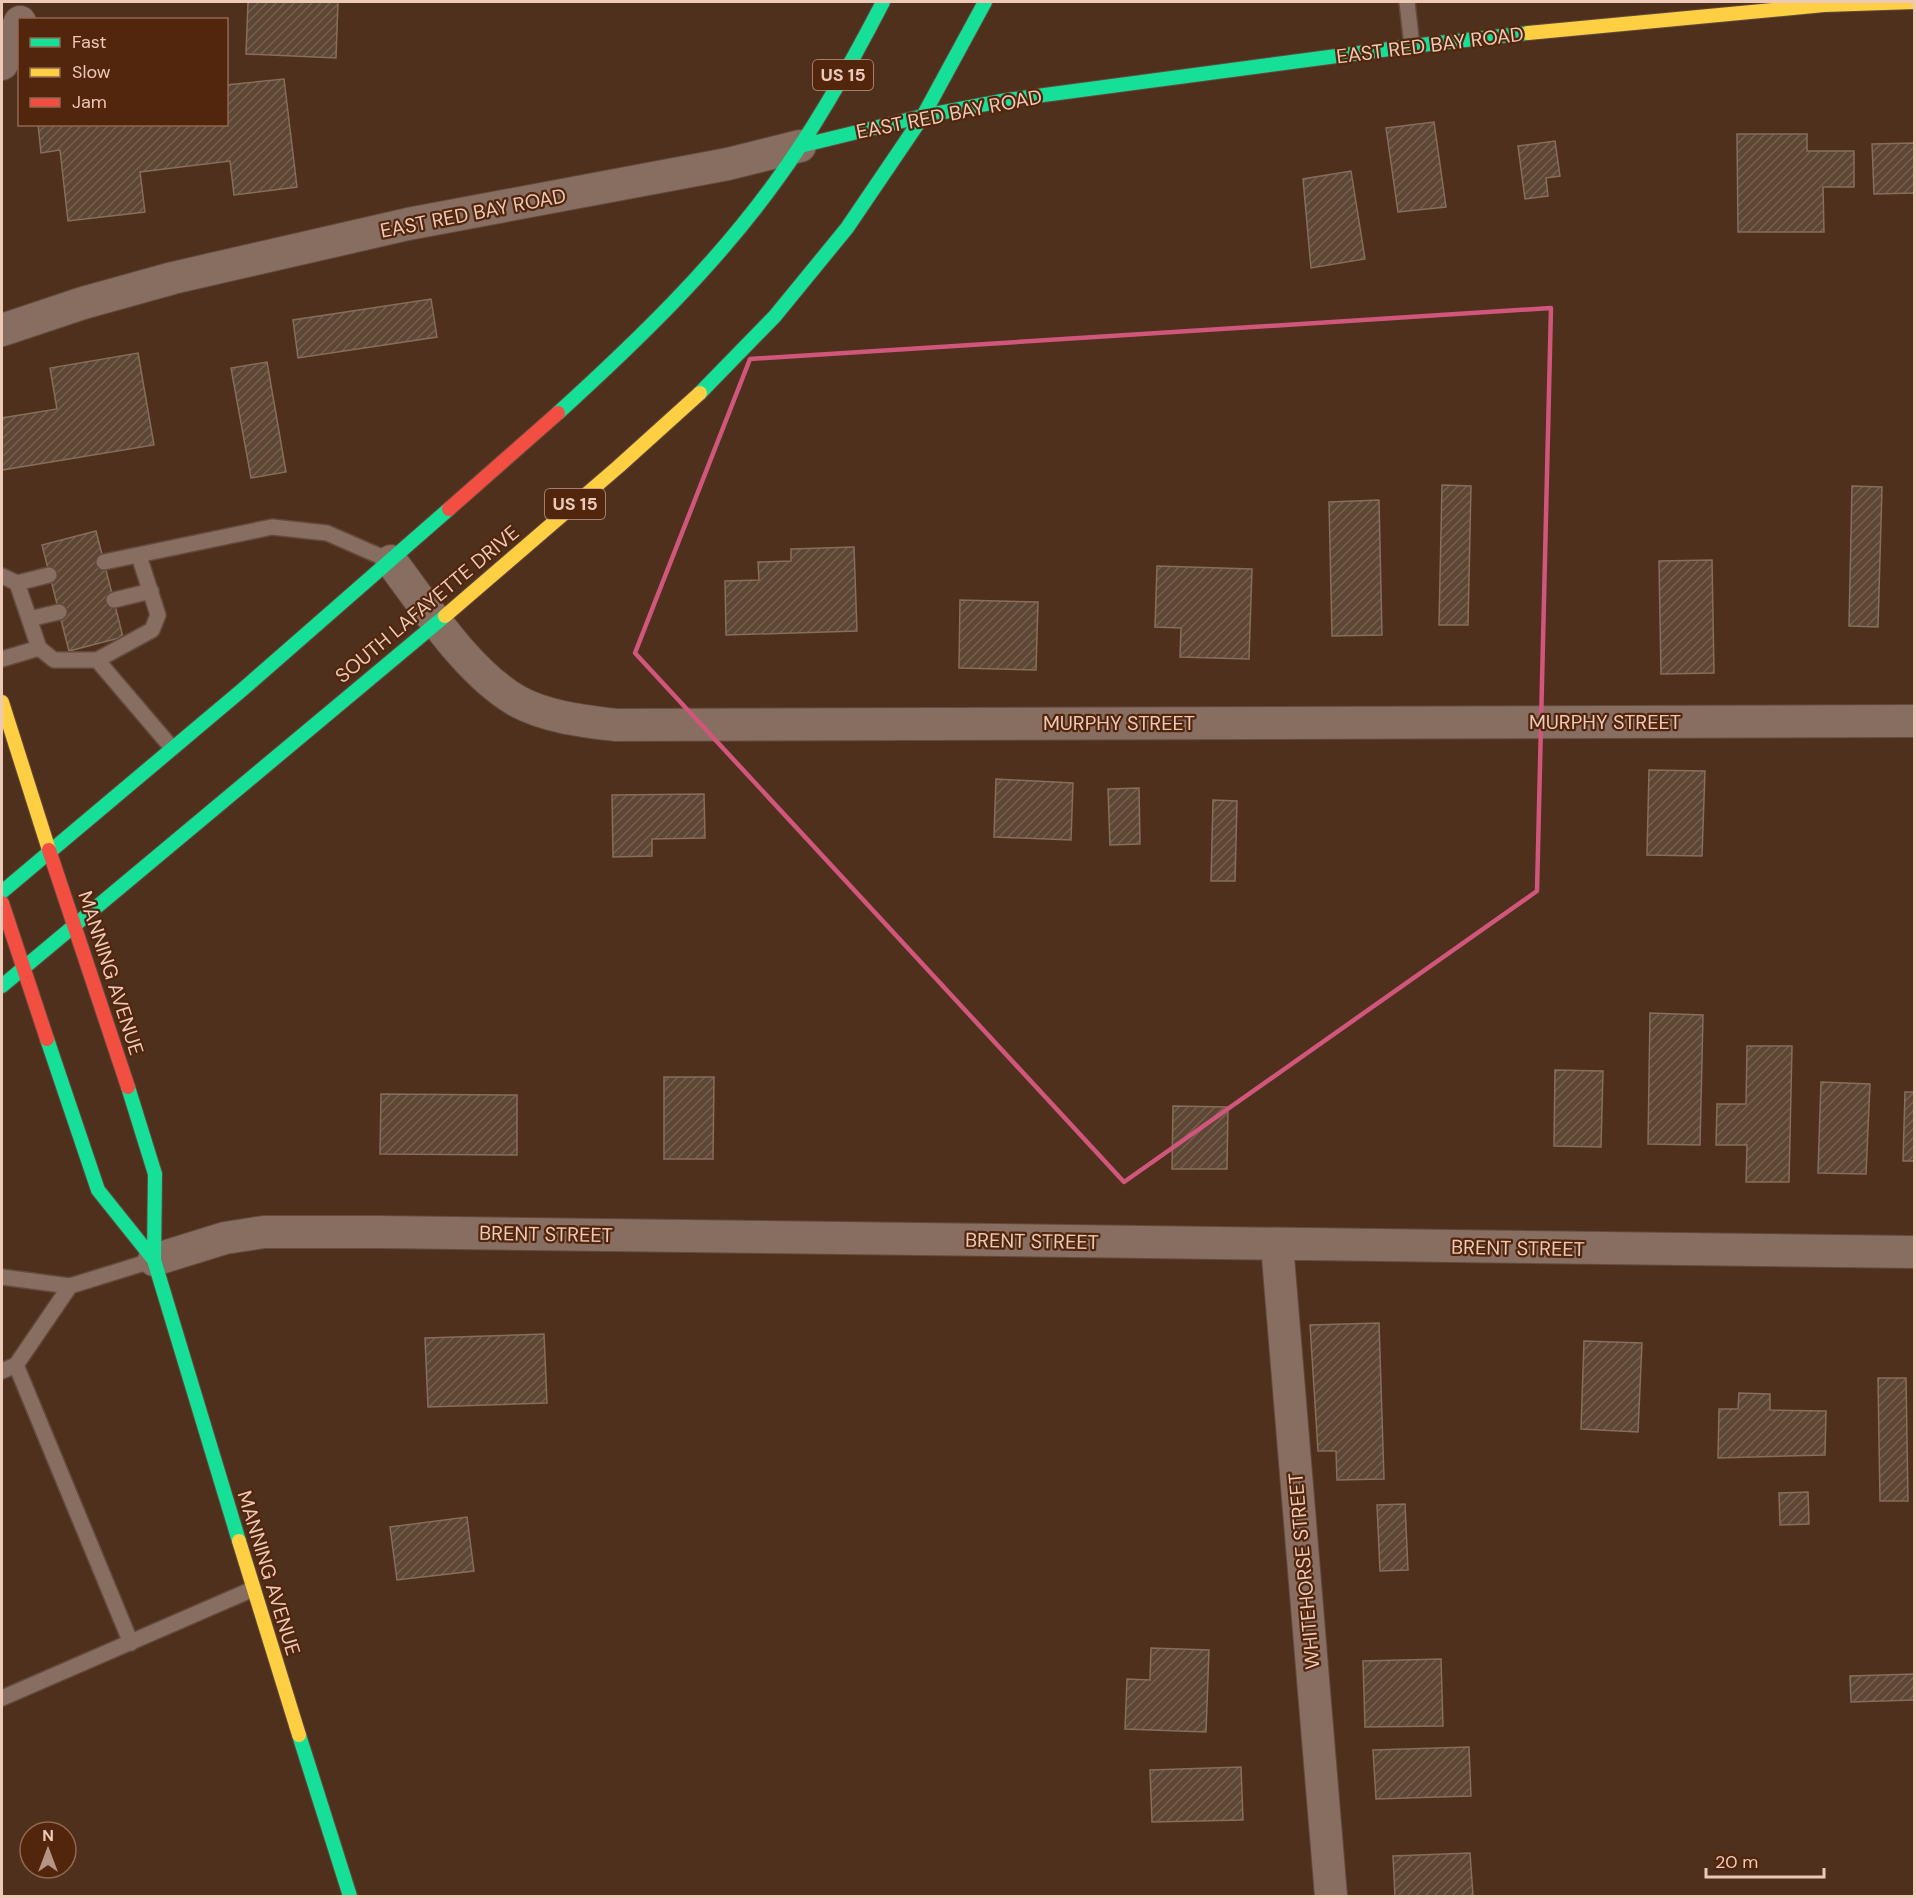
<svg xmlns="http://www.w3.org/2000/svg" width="1916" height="1898" font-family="'DM Sans',sans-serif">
	<defs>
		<pattern id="building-hatch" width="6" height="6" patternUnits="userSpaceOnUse" patternTransform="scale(1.5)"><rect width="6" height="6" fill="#5d4734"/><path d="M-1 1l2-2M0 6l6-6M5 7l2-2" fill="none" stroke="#75604f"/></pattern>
	</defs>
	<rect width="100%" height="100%" fill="#4f301d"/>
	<path fill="url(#building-hatch)" stroke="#866e5b" stroke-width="1.5" d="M 248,2 L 338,2 L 336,58 L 246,54 Z
		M 284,79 L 297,187 L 234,195 L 230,161 L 140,172 L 145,212 L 68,221 L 60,150 L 41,153 L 38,124 L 226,124 L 226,85 Z
		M 1434,122 L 1446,207 L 1398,212 L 1386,128 Z
		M 1737,134 L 1807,134 L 1807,151 L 1854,151 L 1854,187 L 1823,187 L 1824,232 L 1738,232 Z
		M 1555,141 L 1560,176 L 1546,178 L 1548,196 L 1525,199 L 1518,146 Z
		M 1914,143 L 1914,193 L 1874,194 L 1872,144 Z
		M 1351,171 L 1365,259 L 1311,268 L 1303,179 Z
		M 431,299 L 437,337 L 298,358 L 293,320 Z
		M 138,353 L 154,445 L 2,470 L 2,418 L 57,409 L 50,368 Z
		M 267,362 L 286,472 L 251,478 L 231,368 Z
		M 1442,485 L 1471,486 L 1468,625 L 1439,625 Z
		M 1852,486 L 1882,487 L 1878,627 L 1849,626 Z
		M 1379,500 L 1382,635 L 1332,636 L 1329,502 Z
		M 96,531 L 123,637 L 69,651 L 42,545 Z
		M 854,547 L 857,631 L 726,635 L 725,581 L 759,580 L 758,562 L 791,561 L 791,549 Z
		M 1712,560 L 1714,673 L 1661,674 L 1659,561 Z
		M 1157,566 L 1252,569 L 1249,659 L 1180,657 L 1181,628 L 1155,627 Z
		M 960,600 L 1038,602 L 1036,670 L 959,668 Z
		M 1649,770 L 1705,771 L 1702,856 L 1647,855 Z
		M 996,779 L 1073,783 L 1071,840 L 994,837 Z
		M 1139,788 L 1140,844 L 1110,845 L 1108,789 Z
		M 704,794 L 705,838 L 652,839 L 652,856 L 613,857 L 612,795 Z
		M 1213,800 L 1237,801 L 1235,881 L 1211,881 Z
		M 1650,1013 L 1703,1015 L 1700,1145 L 1648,1144 Z
		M 1747,1046 L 1792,1046 L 1789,1182 L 1746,1182 L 1747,1145 L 1716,1145 L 1717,1104 L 1746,1104 Z
		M 1555,1070 L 1603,1071 L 1601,1147 L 1554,1146 Z
		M 664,1077 L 714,1077 L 713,1159 L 664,1159 Z
		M 1821,1082 L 1870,1084 L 1866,1174 L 1818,1173 Z
		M 1905,1092 L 1914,1092 L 1914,1161 L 1903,1161 Z
		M 381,1094 L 517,1095 L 517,1155 L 380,1154 Z
		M 1173,1106 L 1228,1107 L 1227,1169 L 1172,1169 Z
		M 1379,1323 L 1384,1479 L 1337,1480 L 1336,1451 L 1318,1451 L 1310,1325 Z
		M 544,1334 L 547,1403 L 428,1407 L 425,1338 Z
		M 1584,1341 L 1642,1343 L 1638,1432 L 1581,1429 Z
		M 1878,1378 L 1906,1378 L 1908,1501 L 1880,1501 Z
		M 1739,1393 L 1770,1394 L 1770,1410 L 1826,1411 L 1825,1455 L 1718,1458 L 1719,1409 L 1738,1409 Z
		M 1808,1492 L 1809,1524 L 1780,1525 L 1779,1493 Z
		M 1405,1504 L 1408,1570 L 1380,1571 L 1377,1505 Z
		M 467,1517 L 474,1571 L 397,1580 L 390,1527 Z
		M 1151,1648 L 1209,1650 L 1206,1732 L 1125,1729 L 1127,1679 L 1150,1680 Z
		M 1441,1659 L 1443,1726 L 1365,1727 L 1363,1661 Z
		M 1914,1674 L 1914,1700 L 1851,1702 L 1850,1676 Z
		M 1469,1747 L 1471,1796 L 1376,1799 L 1373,1750 Z
		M 1241,1767 L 1243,1820 L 1152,1822 L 1150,1770 Z
		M 1470,1853 L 1473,1896 L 1395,1896 L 1393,1856 Z"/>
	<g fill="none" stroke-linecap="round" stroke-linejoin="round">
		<defs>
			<path id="lane" d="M 1407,2 L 1412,46
				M 139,556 L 158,615 L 152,630 L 97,660 L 172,748
				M 104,562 L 272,527 L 327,533 L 391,561
				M 2,576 L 17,583 L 49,575
				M 17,583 L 39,648 L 54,660 L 97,660
				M 114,600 L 151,591
				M 29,619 L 59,612
				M 2,659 L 39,648
				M 2,1277 L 70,1286 L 154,1260
				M 16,1365 L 131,1643
				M 2,1371 L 16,1365 L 70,1286
				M 2,1698 L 253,1589"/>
			<path id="street" d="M 2,64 L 20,22
				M 2,330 L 83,303 L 173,278 L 408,224 L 728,164 L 800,146
				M 391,561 C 425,606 468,673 517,701 C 546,717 583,721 615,725 L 1914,721
				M 1277,1245 L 1331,1896
				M 154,1260 L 225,1238 L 264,1232 L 380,1232 L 1914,1252"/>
			<path id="fast" d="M 800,146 L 923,116 L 1007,100 L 1412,46 L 1528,33
				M 700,393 L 775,316 L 847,228 L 923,116 L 985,2
				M 558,413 C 636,342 714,267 776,181 C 817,125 851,64 883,2
				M 2,892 L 242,690 L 449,509
				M 2,986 L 445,616
				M 47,1039 L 98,1190 L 154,1260
				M 128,1087 L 155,1174 L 154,1260 L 239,1541
				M 299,1735 L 350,1896"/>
			<path id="slow" d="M 1528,33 L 1824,5 L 1914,2
				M 445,616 L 618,467 L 700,393
				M 2,702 L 49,850
				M 239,1541 L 299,1735"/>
			<path id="jam" d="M 449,509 L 558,413
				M 49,850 L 128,1087
				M 2,903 L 47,1039"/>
		</defs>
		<use href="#lane" stroke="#634a3c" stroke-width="18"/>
		<use href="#street" stroke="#634a3c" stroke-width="34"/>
		<use href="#fast" stroke="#634a3c" stroke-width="16"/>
		<use href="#slow" stroke="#634a3c" stroke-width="16"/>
		<use href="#jam" stroke="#634a3c" stroke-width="16"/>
		<use href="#lane" stroke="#876e61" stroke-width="15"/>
		<use href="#street" stroke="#876e61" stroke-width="32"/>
		<use href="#fast" stroke="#16e098" stroke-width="14"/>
		<use href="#slow" stroke="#ffcf43" stroke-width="14"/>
		<use href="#jam" stroke="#f24e42" stroke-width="14"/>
	</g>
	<path fill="none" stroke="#d1567c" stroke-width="4.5" stroke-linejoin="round" d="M 1551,308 L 1537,891 L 1124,1182 L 635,653 L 750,359 Z"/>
	<g text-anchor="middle" stroke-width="4.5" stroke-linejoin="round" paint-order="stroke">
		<g fill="#52250d" stroke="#be9885" stroke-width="1.5">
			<rect x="813" y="60" width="60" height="30" rx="4.5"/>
			<rect x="545" y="489" width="60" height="30" rx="4.5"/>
		</g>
		<g font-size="18" font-weight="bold" fill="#edc9b8">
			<text x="843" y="81">US 15</text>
			<text x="575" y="510">US 15</text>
		</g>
		<g font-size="20" fill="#edc9b8" stroke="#52250d">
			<text transform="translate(1430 45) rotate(-7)" y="7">EAST RED BAY ROAD</text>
			<text transform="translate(949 114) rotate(-11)" y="7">EAST RED BAY ROAD</text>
			<text transform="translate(473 213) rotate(-11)" y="7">EAST RED BAY ROAD</text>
			<text transform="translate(427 604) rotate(-40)" y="7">SOUTH LAFAYETTE DRIVE</text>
			<text x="1605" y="729">MURPHY STREET</text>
			<text x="1119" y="730">MURPHY STREET</text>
			<text transform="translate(111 973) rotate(72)" y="7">MANNING AVENUE</text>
			<text transform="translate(546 1234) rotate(1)" y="7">BRENT STREET</text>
			<text transform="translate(1032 1241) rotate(1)" y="7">BRENT STREET</text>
			<text transform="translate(1518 1248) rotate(1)" y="7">BRENT STREET</text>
			<text transform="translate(1304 1571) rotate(-95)" y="7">WHITEHORSE STREET</text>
			<text transform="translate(269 1573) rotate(73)" y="7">MANNING AVENUE</text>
		</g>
	</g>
	<rect width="1916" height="1898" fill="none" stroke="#edc9b8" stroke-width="6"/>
	<rect x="18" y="18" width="210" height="108" fill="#52250d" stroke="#906751" stroke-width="1.5"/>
	<rect x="30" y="38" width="30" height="9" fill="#16e098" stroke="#906751" stroke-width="1.5"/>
	<text x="72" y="48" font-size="18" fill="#edc9b8">Fast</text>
	<rect x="30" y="68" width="30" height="9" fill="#ffcf43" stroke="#906751" stroke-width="1.5"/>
	<text x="72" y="78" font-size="18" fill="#edc9b8">Slow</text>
	<rect x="30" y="98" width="30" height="9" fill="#f24e42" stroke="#906751" stroke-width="1.5"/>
	<text x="72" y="108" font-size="18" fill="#edc9b8">Jam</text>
	<g transform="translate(48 1850)"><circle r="28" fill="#52250d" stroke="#906751" stroke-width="1.5"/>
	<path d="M0-4.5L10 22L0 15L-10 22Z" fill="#b69382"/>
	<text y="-9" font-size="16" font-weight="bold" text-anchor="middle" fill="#edc9b8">N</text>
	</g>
	<path d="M1706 1868v9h118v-9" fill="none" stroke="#edc9b8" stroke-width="3"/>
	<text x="1715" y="1868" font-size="18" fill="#edc9b8" stroke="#52250d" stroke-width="4.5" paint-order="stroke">20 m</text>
</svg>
